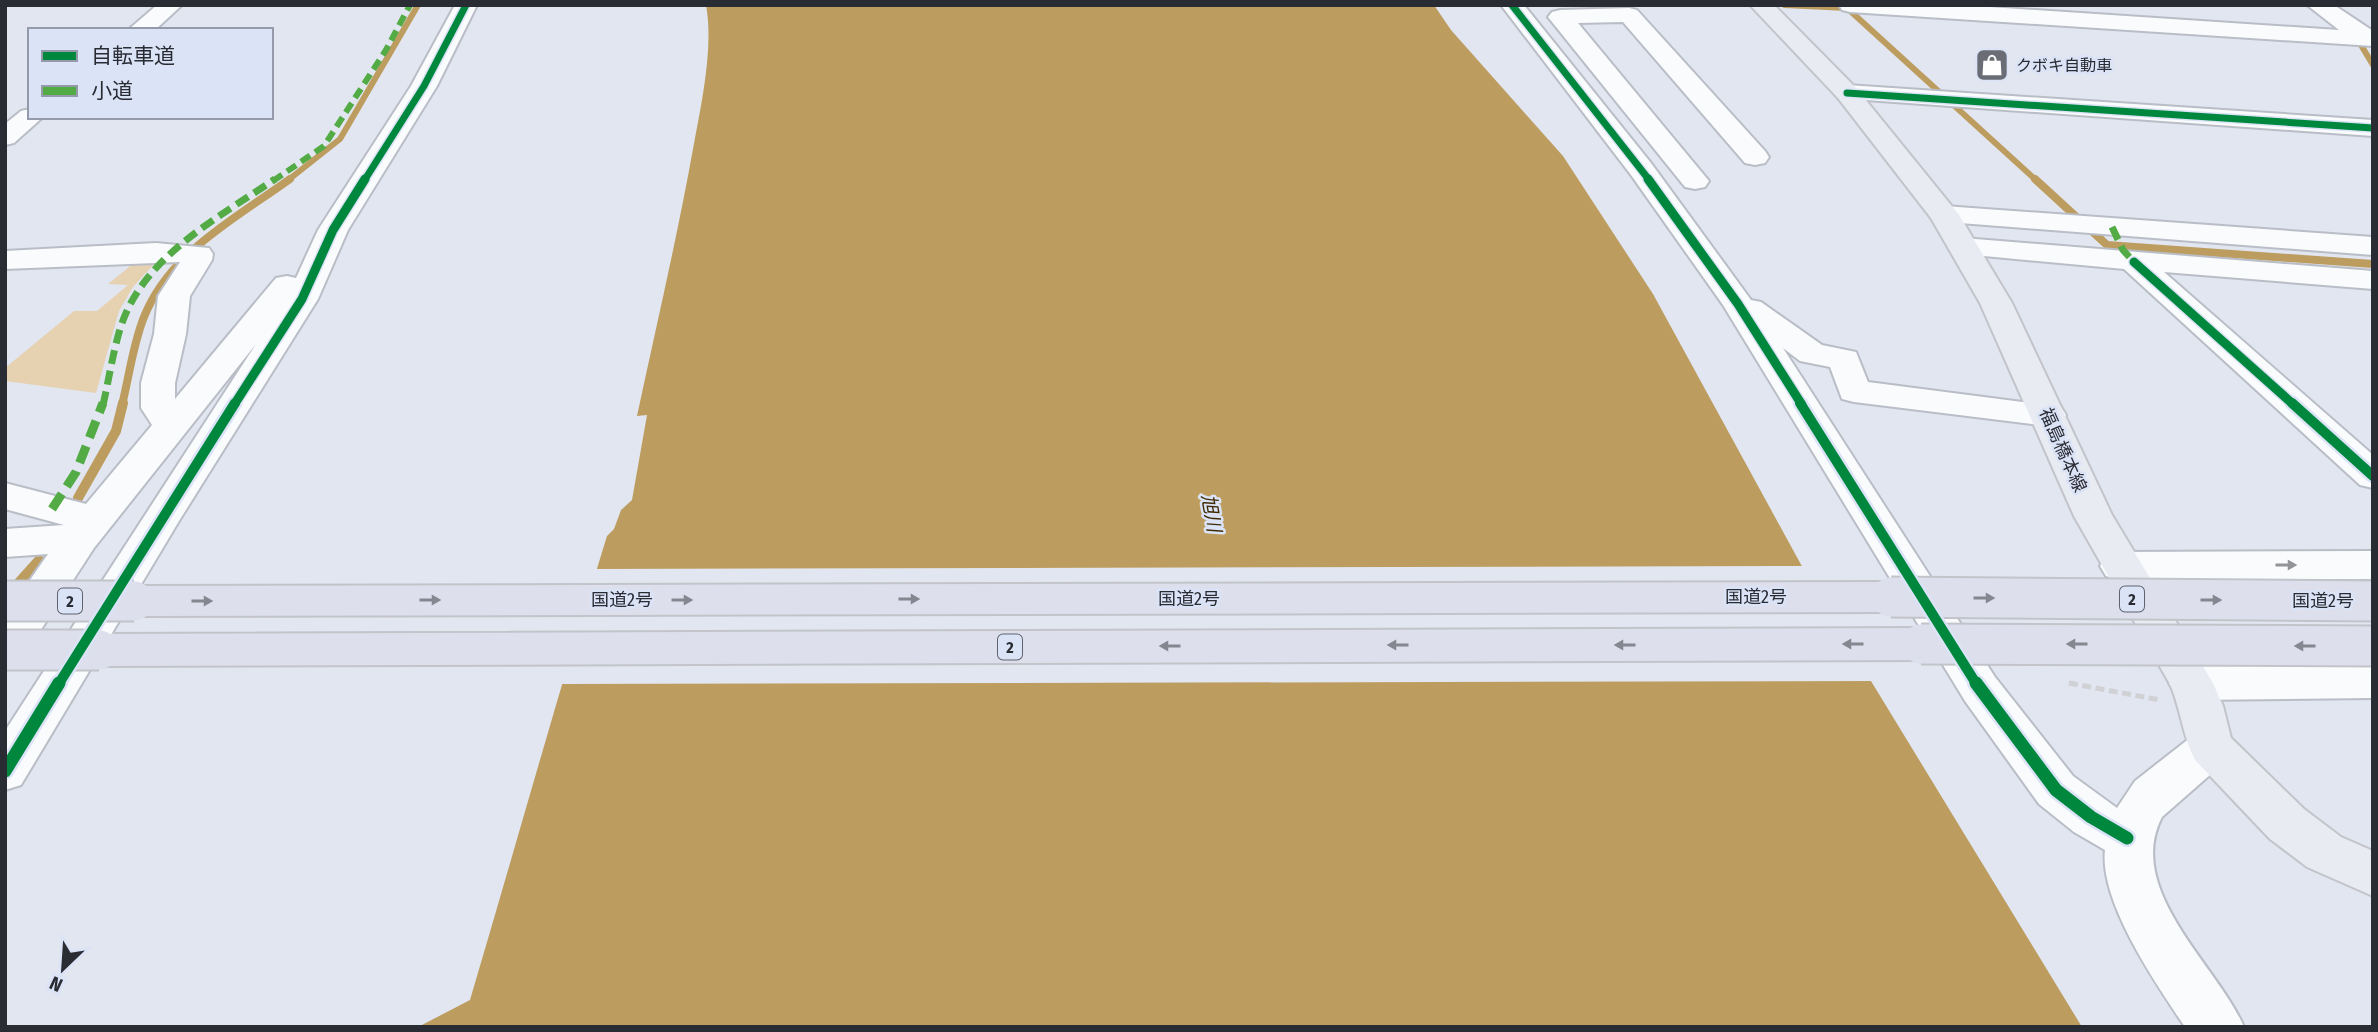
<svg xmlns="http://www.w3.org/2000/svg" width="2378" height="1032" font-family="'Fira Sans Condensed','Noto Sans JP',sans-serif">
	<rect width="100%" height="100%" fill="#e1e6f1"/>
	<path fill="#e6d2b1" d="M 156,262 L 133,287 L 119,311 L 96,393 L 5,381 L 5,368 L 74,311 L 97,311 L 128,285 L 108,284 L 134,263 Z"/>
	<path fill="#bd9d5f" d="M 706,5 L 1434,5 L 1451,30 L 1563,156 L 1653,294 L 1810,581 L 2082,1027 L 418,1027 L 470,1000 C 516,845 559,690 607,536 L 614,529 L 621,510 L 632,500 L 647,415 L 637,416 C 656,327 677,238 693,149 C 701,105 714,48 706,5 Z"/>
	<path fill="#e1e6f1" d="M 1806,566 L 1875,681 L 557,684 L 593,569 Z"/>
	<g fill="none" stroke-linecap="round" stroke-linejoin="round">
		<path stroke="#bd9d5f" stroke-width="6" d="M 1785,5 L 1847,8 L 2037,181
			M 2358,40 L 2373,65
			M 287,181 L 340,139 L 418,5"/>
		<path stroke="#bd9d5f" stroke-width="8" d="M 2035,179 L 2107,245 L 2373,264
			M 122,405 C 129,377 133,344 144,317 C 170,252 236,218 290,179"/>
		<path stroke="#bd9d5f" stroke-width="10" d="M 78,498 L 116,431 L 123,403
			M 13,589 L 39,560"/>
		<defs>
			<path id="minor" d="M 157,5 L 182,5 L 155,30 L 128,30 Z
				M 455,5 L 477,5 L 437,86 L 348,230 L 318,299 L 179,521 L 21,785 L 5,790 L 5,731 L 256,344 L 94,548 L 20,662 L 5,666 L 5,616 L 48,554 L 5,557 L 5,529 L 64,525 L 5,509 L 5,483 L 86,504 L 152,425 L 141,408 L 141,383 L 154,334 L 158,296 L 180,262 L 5,269 L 5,251 L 156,243 L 209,248 L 213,254 L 212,260 L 190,296 L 186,334 L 175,383 L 175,399 L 276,278 L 287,276 L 296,278 L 318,230 L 411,86 Z
				M 1501,5 L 1524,5 L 1651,163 L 1751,300 L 1761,302 L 1822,345 L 1856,352 L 1868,382 L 2061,407 L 2066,415 L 2061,423 L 2048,426 L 1854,402 L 1842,399 L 1830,367 L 1800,361 L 1783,348 L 1995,677 L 2073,776 L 2117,808 L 2135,781 L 2195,734 L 2211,728 L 2227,734 L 2234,747 L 2227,760 L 2162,817 C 2124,890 2218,966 2244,1027 L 2185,1027 C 2157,985 2099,902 2105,850 L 2074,832 L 2039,804 L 1965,701 L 1723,305 L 1631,175 Z
				M 1839,5 L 1960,5 L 2339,30 L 2307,5 L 2334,5 L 2373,31 L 2373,46 L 1850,12 L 1842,10 Z
				M 1629,8 L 1637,10 L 1765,151 L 1769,157 L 1765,163 L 1755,165 L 1745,163 L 1623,22 L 1578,23 L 1709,181 L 1705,187 L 1695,189 L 1685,187 L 1548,17 L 1552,12 L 1560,10 Z
				M 1847,85 L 2373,120 L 2373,136 L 1838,98 L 1834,93 L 1838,88 Z
				M 30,109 L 30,117 L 43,117 L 14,143 L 5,145 L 5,124 L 21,111 Z
				M 1944,206 L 2373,237 L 2373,255 L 1934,221 L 1929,215 L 1934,209 Z
				M 1963,238 L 2373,271 L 2373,289 L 2164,272 L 2373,455 L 2373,488 L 2360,485 L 2124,269 L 1952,253 L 1948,247 L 1952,241 Z
				M 2373,551 L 2373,579 L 2120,580 L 2106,576 L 2100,566 L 2106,556 L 2120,552 Z
				M 2373,664 L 2373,698 L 2191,700 L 2176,695 L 2169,683 L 2176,671 L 2191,666 Z"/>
			<path id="major" d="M 1750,5 L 1774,5 L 1856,88 L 1959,215 L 2012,303 L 2112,515 L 2213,683 L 2223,706 L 2231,738 L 2304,809 L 2341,837 L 2373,851 L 2373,896 L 2307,867 L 2270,839 L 2195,760 C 2183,737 2181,711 2171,686 L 2074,516 L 1980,303 L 1931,218 L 1838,98 Z"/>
			<path id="highway" d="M 1891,582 L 1905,586 L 1911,597 L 1905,608 L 1891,612 L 134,616 L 119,612 L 113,601 L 119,590 L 134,586 Z
				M 1921,628 L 1936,633 L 1942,644 L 1936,655 L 1921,660 L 99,666 L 84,662 L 78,650 L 84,638 L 99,634 Z"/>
		</defs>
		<use href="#minor" stroke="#b9bdc6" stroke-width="4"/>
		<use href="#major" stroke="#c2c4ca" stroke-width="4"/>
		<use href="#highway" stroke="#c2c4ca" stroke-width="4"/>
		<path stroke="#d0d1d4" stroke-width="4.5" stroke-dasharray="7 3.5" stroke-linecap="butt" d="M 2069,683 L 2078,685"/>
		<path stroke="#d0d1d4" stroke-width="5" stroke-dasharray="9 4.5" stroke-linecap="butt" d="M 2069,683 L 2160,700"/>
		<use href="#minor" fill="#fafbfd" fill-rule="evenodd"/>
		<use href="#major" fill="#e9ebf3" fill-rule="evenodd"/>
		<use href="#highway" fill="#dde0ec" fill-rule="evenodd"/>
		<defs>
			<path id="highway-bridge" d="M 1891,597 L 2373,601
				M 5,601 L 134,601
				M 1921,644 L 2373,646
				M 5,650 L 99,650"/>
		</defs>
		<use href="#highway-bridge" stroke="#c2c4ca" stroke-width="43" stroke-linecap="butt"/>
		<use href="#highway-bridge" stroke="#dde0ec" stroke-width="39"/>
		<path stroke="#53ab45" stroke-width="6" stroke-dasharray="11 6" stroke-linecap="butt" d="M 273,181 L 324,146 L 386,50 L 410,5"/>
		<path stroke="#53ab45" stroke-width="7" stroke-dasharray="14 7" stroke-linecap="butt" d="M 2112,227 L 2123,250 L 2134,262
			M 103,405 C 109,379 113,351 121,326 C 144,256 218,218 275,179"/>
		<path stroke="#53ab45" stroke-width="9" stroke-dasharray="18 9" stroke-linecap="butt" d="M 52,509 L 76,472 L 103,403"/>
		<defs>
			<path id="cycleway-far3" d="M 1512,5 L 1650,181
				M 1847,93 L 2373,128
				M 364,181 L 424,86 L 466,5"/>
			<path id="cycleway-far2" d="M 1648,179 L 1738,304 L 1802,405
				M 2134,262 L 2294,405
				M 234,405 L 302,299 L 333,230 L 365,179"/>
			<path id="cycleway-far1" d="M 1800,403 L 1977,685
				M 2292,403 L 2373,476
				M 58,685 L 235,403"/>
			<path id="cycleway" d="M 1976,683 L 2056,790 L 2091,817 L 2127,838
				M 5,771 L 59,683"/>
		</defs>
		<use href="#cycleway-far3" stroke="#dbe3f7" stroke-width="10"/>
		<use href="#cycleway-far2" stroke="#dbe3f7" stroke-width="12"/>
		<use href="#cycleway-far1" stroke="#dbe3f7" stroke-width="15"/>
		<use href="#cycleway" stroke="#dbe3f7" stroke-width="18"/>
		<use href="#cycleway-far3" stroke="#00873e" stroke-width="7"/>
		<use href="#cycleway-far2" stroke="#00873e" stroke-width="9"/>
		<use href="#cycleway-far1" stroke="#00873e" stroke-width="10"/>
		<use href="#cycleway" stroke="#00873e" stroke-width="13"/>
	</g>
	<defs><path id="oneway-solid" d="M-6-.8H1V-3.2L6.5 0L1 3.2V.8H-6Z" transform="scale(1.75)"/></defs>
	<use fill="#929498" href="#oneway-solid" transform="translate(2286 565)"/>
	<g fill="#848690">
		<use href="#oneway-solid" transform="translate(1984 598)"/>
		<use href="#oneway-solid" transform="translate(909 599)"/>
		<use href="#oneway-solid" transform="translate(430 600)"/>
		<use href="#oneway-solid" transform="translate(682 600)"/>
		<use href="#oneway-solid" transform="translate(2211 600)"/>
		<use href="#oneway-solid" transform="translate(202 601)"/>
		<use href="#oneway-solid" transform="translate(1853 644) rotate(180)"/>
		<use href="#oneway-solid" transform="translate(2077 644) rotate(-180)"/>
		<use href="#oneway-solid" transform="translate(1398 645) rotate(180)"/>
		<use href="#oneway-solid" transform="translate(1625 645) rotate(180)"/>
		<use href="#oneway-solid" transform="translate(1170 646) rotate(180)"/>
		<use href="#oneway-solid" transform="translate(2305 646) rotate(-180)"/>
	</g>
	<defs>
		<symbol id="shop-square" viewBox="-11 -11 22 22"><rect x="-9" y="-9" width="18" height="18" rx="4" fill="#6a6d76" stroke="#dbe3f7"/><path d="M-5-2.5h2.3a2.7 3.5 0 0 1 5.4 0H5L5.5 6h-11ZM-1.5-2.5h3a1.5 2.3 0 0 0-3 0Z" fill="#fff"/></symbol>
	</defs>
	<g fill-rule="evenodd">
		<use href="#shop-square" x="1973" y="46" width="38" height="38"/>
	</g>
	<g text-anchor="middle" stroke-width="5" stroke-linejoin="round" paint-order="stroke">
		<g font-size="16" fill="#2a2c34" stroke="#dbe3f7" text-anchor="start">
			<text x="2016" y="71">クボキ自動車</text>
		</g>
		<g fill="#dbe3f7" stroke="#5f636e" stroke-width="2">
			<rect x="2120" y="586.5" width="24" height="25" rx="5"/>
			<rect x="58" y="588.5" width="24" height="25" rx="5"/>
			<rect x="998" y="634.5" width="24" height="25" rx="5"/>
		</g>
		<g font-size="16" font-weight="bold" fill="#2a2c34">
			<text x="2132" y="605">2</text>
			<text x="70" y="607">2</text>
			<text x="1010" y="653">2</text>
		</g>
		<g font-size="18" fill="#2a2c34" stroke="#dbe3f7">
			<text transform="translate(2063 450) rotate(66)" y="6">福島橋本線</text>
			<text x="1756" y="603">国道2号</text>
			<text x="1189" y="605">国道2号</text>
			<text x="622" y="606">国道2号</text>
			<text x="2323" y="607">国道2号</text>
		</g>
		<g font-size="19" font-style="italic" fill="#3e2a03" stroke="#dbe3f7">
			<text transform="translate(1212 513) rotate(80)" y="7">旭川</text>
		</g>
	</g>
	<rect width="2378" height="1032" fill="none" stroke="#2a2c34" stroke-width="14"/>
	<rect x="28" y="28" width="245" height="91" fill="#dbe3f7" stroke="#949aa9" stroke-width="2"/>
	<rect x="42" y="51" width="35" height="10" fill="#00873e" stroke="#949aa9" stroke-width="2"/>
	<text x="91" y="63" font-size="21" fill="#2a2c34">自転車道</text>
	<rect x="42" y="86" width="35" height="10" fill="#53ab45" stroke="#949aa9" stroke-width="2"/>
	<text x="91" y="98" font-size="21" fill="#2a2c34">小道</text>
	<g transform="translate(63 969) rotate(205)" stroke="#dbe3f7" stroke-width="5" paint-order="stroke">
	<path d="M0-5L12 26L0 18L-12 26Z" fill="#2a2c34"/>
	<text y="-10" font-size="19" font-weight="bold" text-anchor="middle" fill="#2a2c34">N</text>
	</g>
</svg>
